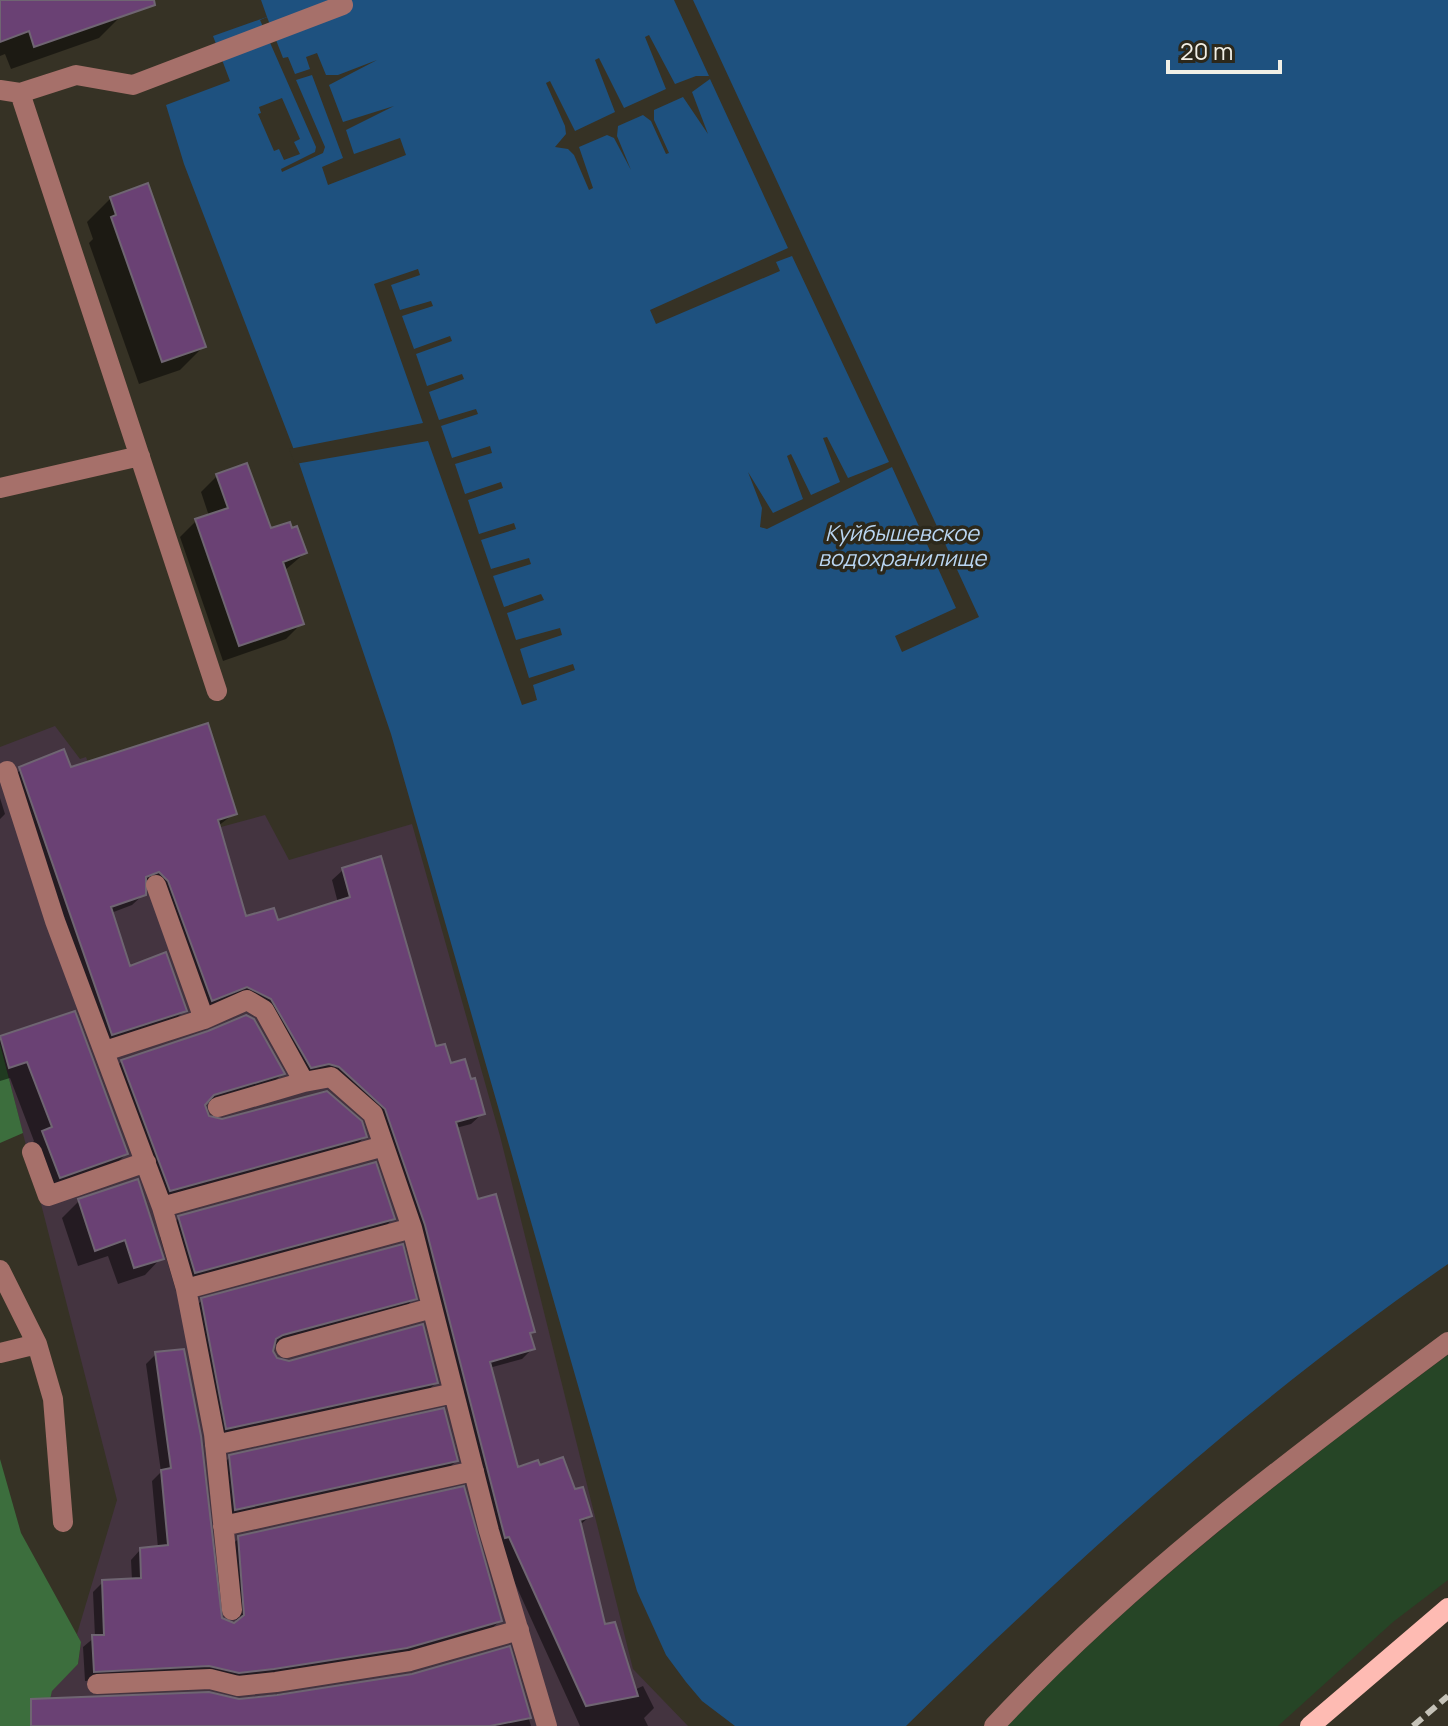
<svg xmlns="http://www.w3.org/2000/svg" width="1448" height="1726" font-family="Manrope,sans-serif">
	<rect width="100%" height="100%" fill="#363225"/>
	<path fill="#443440" d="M 55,726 L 80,759 L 86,757 L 121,854 L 265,815 L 289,860 L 412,824 L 500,1136 L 633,1669 L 688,1726 L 44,1726 L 52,1690 L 78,1664 L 81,1643 L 77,1634 L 117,1500 L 0,1044 L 0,747 Z"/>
	<path fill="#264526" d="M 1448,1355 L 1448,1580 L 1393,1622 L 1278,1726 L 1006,1726 C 1141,1587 1292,1470 1448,1355 Z"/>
	<path fill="#3c6e3d" d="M 0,1044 L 23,1133 L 0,1143 Z
		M 0,1459 L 21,1533 L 81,1642 L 78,1664 L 52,1691 L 44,1726 L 0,1726 Z"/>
	<path fill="#1e517f" d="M 261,0 L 1448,0 L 1448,1264 C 1251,1400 1077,1559 906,1726 L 735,1726 L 702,1701 L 686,1682 L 666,1655 L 637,1591 L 391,734 L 299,463 L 184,164 L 166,105 L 230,81 L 213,36 L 267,17 Z"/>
	<path fill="#363225" d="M 674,0 L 693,0 L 979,617 L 902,652 L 895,636 L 956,608 L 892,467 L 767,529 L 760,527 L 762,508 L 748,472 L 773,513 L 803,499 L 787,456 L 791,454 L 811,495 L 840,482 L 823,438 L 827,437 L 848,478 L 889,462 L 792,256 L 776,262 L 780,271 L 656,324 L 650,310 L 788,248 L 710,79 L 692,92 L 708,134 L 683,97 L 654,110 L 654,120 L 669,153 L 666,154 L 651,121 L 643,115 L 618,126 L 617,136 L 631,170 L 614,138 L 607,135 L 579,147 L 593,188 L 589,190 L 574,155 L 568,149 L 555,147 L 566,134 L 565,126 L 546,83 L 550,81 L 575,131 L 615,112 L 595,60 L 599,58 L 624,108 L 666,89 L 645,37 L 649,35 L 675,84 L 696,76 L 709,76 Z
		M 267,17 L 283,58 L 288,57 L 295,74 L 310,69 L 306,57 L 317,53 L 326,75 L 338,75 L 377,60 L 329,85 L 343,122 L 394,106 L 346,130 L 354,154 L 400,138 L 406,155 L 328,185 L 322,167 L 343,158 L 312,75 L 296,80 L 325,147 L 323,153 L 282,172 L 281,169 L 315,152 L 316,147 L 260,20 Z
		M 282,98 L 300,139 L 294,142 L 300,154 L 284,160 L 279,149 L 274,151 L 258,114 L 261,113 L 259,107 Z
		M 418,269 L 420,275 L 391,285 L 400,310 L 431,301 L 433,306 L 402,316 L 414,349 L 450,336 L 452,341 L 416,354 L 427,386 L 462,374 L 464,379 L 429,392 L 439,420 L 476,409 L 478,414 L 441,426 L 452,458 L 490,446 L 492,453 L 455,464 L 465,494 L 501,482 L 503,488 L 468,500 L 479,534 L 514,523 L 516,529 L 481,540 L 491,569 L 529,558 L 531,564 L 493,576 L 504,607 L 541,594 L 544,600 L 507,613 L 516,640 L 560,628 L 562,635 L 520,649 L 529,678 L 573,664 L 575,670 L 533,685 L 537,700 L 522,705 L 428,441 L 295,464 L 289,449 L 423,423 L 374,284 Z"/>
	<path fill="#0007" d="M 0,0 L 131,0 L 123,14 L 99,38 L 11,69 L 5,54 L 0,56 Z
		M 111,198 L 204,346 L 180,370 L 139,384 L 89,243 L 93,239 L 87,222 Z
		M 217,476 L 270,530 L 291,530 L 305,553 L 284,571 L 302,623 L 286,639 L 223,661 L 180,537 L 196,521 L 209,516 L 201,492 Z
		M 21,769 L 70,770 L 235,813 L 218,826 L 244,919 L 276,922 L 338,903 L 332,880 L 343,870 L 434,1048 L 482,1114 L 471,1124 L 456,1128 L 477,1202 L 532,1331 L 529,1334 L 533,1348 L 522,1359 L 489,1368 L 516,1470 L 574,1492 L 590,1516 L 579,1526 L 604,1627 L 634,1690 L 643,1686 L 654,1708 L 644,1718 L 648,1726 L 580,1726 L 498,1546 L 375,1120 L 328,1077 L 300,1077 L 260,1009 L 201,1011 L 153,885 L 142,884 L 144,894 L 132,905 L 111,913 L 129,969 L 185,1010 L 174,1021 L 101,1045 L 10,780 Z
		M 0,798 L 5,814 L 0,819 Z
		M 74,1014 L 126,1154 L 109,1171 L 43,1194 L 26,1149 L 34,1141 L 10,1078 L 0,1081 L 0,1038 Z
		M 122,1061 L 282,1074 L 274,1082 L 204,1103 L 207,1117 L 365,1137 L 356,1145 L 161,1199 L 113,1070 Z
		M 136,1181 L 161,1258 L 145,1275 L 118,1284 L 108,1256 L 78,1266 L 62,1218 L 79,1201 Z
		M 179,1218 L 393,1219 L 374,1237 L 176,1291 L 160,1237 Z
		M 414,1298 L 403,1310 L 273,1345 L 271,1351 L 276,1359 L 436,1383 L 424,1394 L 215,1440 L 191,1312 L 202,1300 Z
		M 156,1354 L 217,1612 L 225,1624 L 236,1621 L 229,1548 L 239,1538 L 500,1621 L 490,1630 L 396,1657 L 263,1678 L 199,1675 L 85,1681 L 83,1647 L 95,1637 L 93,1592 L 103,1582 L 132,1580 L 131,1560 L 140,1550 L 158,1548 L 152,1481 L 161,1472 L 146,1364 Z
		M 230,1457 L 456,1461 L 442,1475 L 221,1523 L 216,1471 Z
		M 508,1649 L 531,1726 L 38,1726 L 412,1676 Z"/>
	<path fill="#6a4174" stroke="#6f6572" stroke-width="2" d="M 0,0 L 154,0 L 155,5 L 34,47 L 29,31 L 0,42 Z
		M 148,183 L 206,347 L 162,362 L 111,217 L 116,215 L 110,197 Z
		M 247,463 L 271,528 L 290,522 L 292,528 L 297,526 L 307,553 L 283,562 L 304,624 L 239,646 L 195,519 L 228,508 L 216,474 Z
		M 208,723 L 237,814 L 218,820 L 246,916 L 274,908 L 278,920 L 350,897 L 342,868 L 381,856 L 436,1046 L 445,1044 L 451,1063 L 465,1059 L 471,1079 L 475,1078 L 485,1114 L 456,1122 L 478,1199 L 496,1194 L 535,1332 L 530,1333 L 535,1349 L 490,1362 L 518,1467 L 538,1460 L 540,1465 L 563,1457 L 575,1489 L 583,1487 L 592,1516 L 580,1520 L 605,1624 L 615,1622 L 638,1696 L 586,1706 L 509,1537 L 505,1538 L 425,1225 L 385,1109 L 339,1067 L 329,1064 L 311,1068 L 271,999 L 247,987 L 212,1001 L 168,881 L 159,872 L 146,877 L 146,895 L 111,907 L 130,966 L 166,952 L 187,1011 L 112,1035 L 19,767 L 64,749 L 71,767 Z
		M 75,1011 L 128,1154 L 60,1178 L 42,1131 L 52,1127 L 27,1062 L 9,1068 L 0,1036 Z
		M 246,1015 L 254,1019 L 285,1074 L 214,1095 L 205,1105 L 209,1116 L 222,1119 L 327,1091 L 362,1121 L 367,1137 L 170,1191 L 121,1060 L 208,1031 Z
		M 376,1162 L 395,1219 L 195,1273 L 178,1216 Z
		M 138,1179 L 164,1259 L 134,1268 L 125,1240 L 95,1251 L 78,1199 Z
		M 403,1244 L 417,1299 L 283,1335 L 276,1339 L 273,1351 L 277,1358 L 289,1361 L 423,1324 L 438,1383 L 226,1429 L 201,1298 Z
		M 184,1349 L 201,1436 L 222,1618 L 234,1623 L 244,1615 L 238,1536 L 464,1486 L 502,1621 L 407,1648 L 274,1669 L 239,1673 L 209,1666 L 94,1672 L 92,1635 L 104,1635 L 102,1580 L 141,1578 L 140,1548 L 168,1545 L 161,1470 L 171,1468 L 155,1352 Z
		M 444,1408 L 458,1461 L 235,1510 L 229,1455 Z
		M 510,1646 L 531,1718 L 490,1726 L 31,1726 L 31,1699 L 209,1692 L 239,1699 L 277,1695 L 412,1674 Z"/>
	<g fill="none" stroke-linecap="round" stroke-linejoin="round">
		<path stroke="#a6706a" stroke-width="20" d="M 0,90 L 20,93 L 217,691
			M 20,93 L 76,75 L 133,85 L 343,5
			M 0,488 L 140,456
			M 7,771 L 55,921 L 162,1207 L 186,1289 L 214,1434 L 232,1610
			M 156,885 L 204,1019 L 247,1000 L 264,1010 L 304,1082 L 331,1077 L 373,1114 L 412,1228 L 489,1531 L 547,1726
			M 105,1051 L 204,1019
			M 218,1107 L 304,1082
			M 32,1152 L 48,1196 L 146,1162
			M 162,1207 L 384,1146
			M 0,1270 L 37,1344 L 0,1353
			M 186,1289 L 412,1228
			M 37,1344 L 53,1399 L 63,1522
			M 286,1348 L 432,1308
			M 215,1445 L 454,1393
			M 223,1526 L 474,1471
			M 97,1684 L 210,1679 L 238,1686 L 276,1682 L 410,1661 L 519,1630
			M 994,1726 C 1130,1580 1288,1461 1448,1342"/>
		<path stroke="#febbb3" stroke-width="20" d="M 1310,1726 L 1448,1608"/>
		<path stroke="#c5c2b8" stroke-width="6" stroke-dasharray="12 6" stroke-linecap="butt" d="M 1413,1726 L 1448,1696"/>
	</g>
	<g text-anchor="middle" stroke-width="7" stroke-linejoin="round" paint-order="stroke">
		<g font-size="22" font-style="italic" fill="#bad6f2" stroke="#2c281b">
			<text x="902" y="541">Куйбышевское<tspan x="902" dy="25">водохранилище</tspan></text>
		</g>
	</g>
	<path d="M1168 60v12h112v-12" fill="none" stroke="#f1efe6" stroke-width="4"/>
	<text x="1180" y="60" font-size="24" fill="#f1efe6" stroke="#2c281b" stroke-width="6" paint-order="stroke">20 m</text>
</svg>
